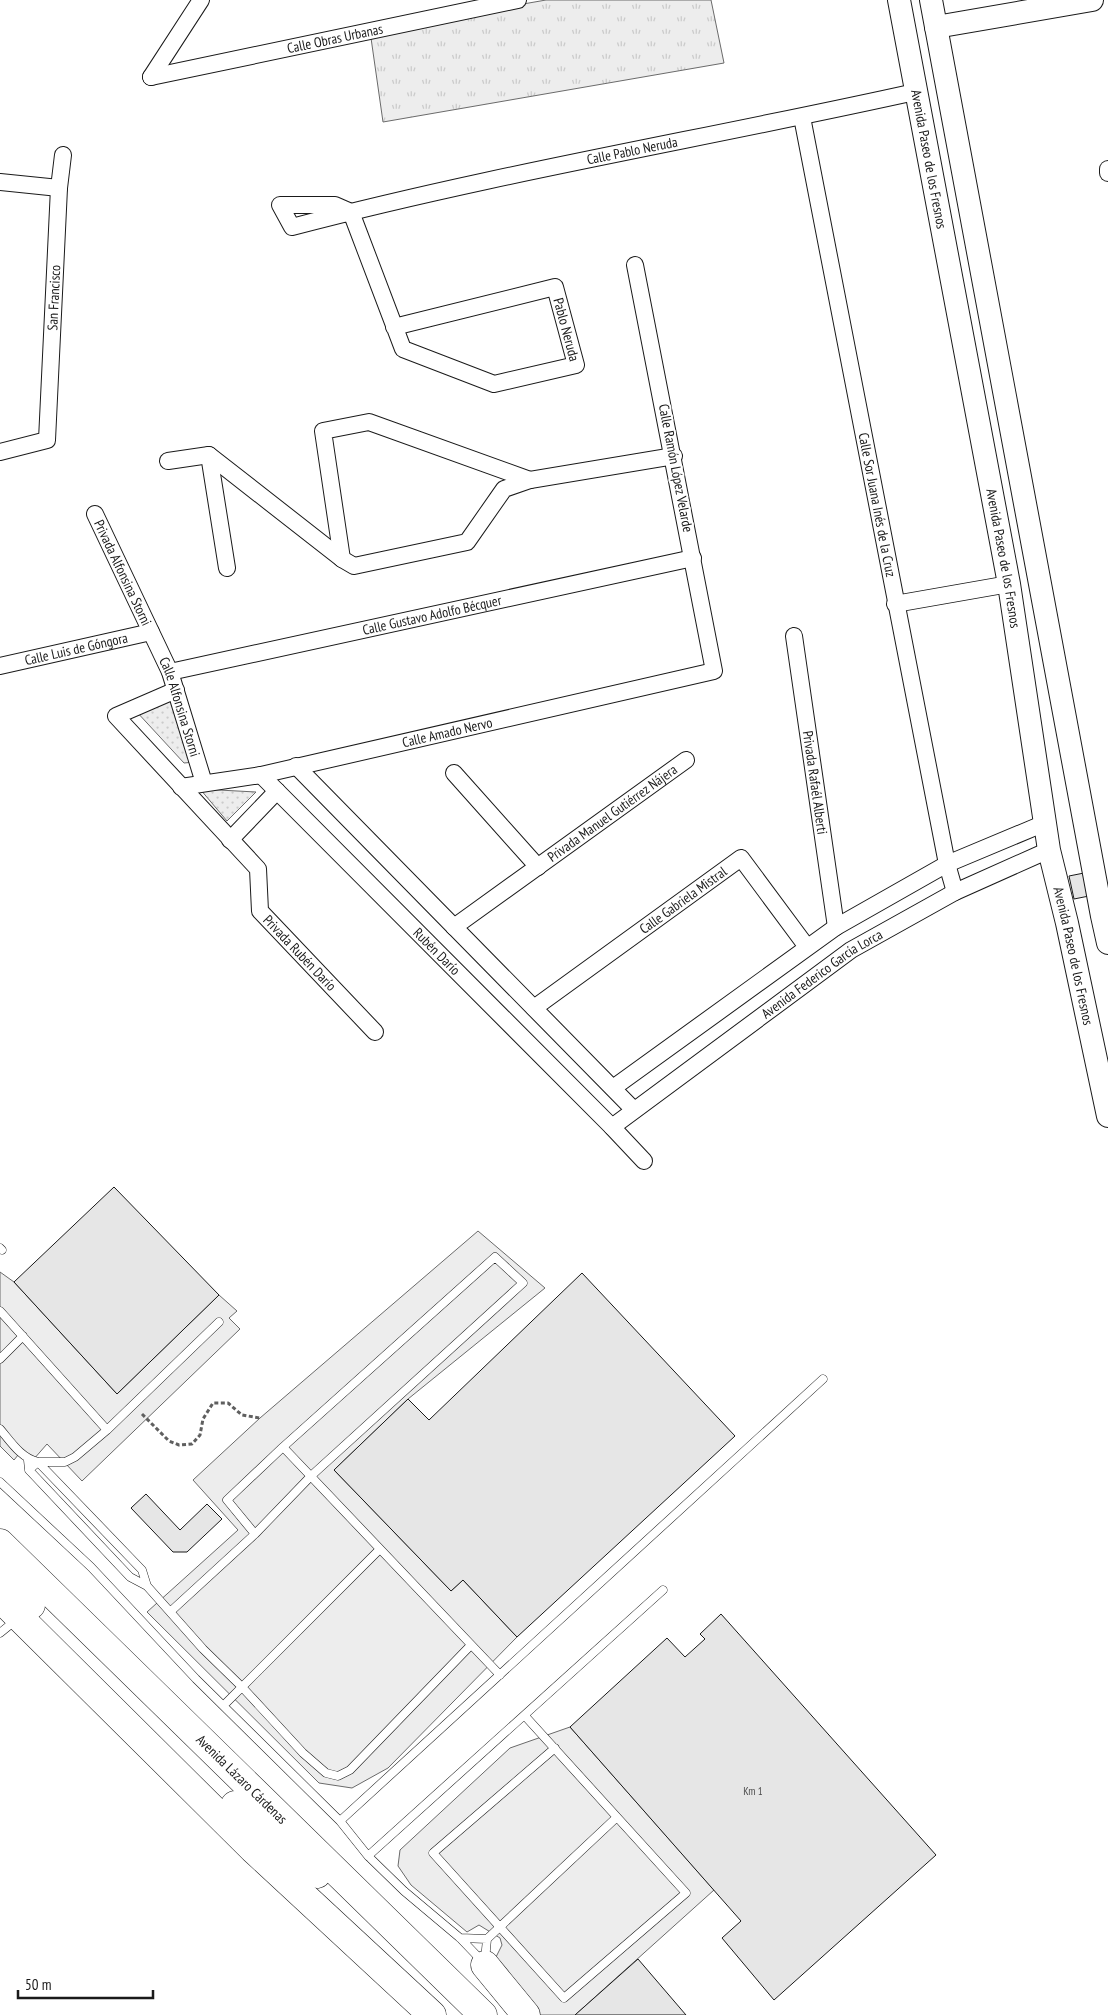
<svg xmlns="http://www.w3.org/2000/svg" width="1108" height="2015" font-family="'PT Sans Narrow',sans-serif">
	<defs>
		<pattern id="grass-dots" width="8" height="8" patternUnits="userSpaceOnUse" patternTransform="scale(1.25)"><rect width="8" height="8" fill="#ededed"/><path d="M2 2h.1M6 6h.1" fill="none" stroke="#cbcbcb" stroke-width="1.8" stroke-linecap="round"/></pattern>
		<pattern id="park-tufts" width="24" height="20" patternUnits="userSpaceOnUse" patternTransform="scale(1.25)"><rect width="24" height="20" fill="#ededed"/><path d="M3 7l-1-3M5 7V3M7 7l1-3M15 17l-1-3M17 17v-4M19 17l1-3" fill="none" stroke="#cbcbcb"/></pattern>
	</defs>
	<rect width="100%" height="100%" fill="#fff"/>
	<path fill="url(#grass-dots)" stroke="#6a6a6a" d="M 171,697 L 195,762 L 184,763 L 135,710 Z
		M 200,789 L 256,792 L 227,821 Z"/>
	<path fill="url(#park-tufts)" stroke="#6a6a6a" d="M 546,0 L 711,0 L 724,63 L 383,122 L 370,31 Z"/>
	<path fill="#ededed" stroke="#6a6a6a" d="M 478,1231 L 545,1288 L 408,1399 L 334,1470 L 451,1591 L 463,1580 L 517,1637 L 388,1768 L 352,1788 L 319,1783 L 147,1612 L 238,1530 L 193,1480 L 260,1418 Z
		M 0,1272 L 14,1282 L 117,1394 L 219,1295 L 237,1311 L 229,1318 L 240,1329 L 82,1481 L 47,1444 L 33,1460 L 23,1449 L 14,1460 L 0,1446 Z
		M 570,1727 L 714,1890 L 575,2015 L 539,2015 L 493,1963 L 502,1945 L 500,1938 L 479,1925 L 467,1932 L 411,1885 L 398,1866 L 400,1850 L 510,1748 Z"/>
	<path fill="#e6e6e6" stroke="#1a1a1a" d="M 1084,873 L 1089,896 L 1074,899 L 1069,876 Z
		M 114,1187 L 219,1295 L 117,1394 L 14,1282 Z
		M 582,1273 L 735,1436 L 517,1637 L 463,1580 L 451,1591 L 334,1470 L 408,1399 L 429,1420 Z
		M 146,1494 L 180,1530 L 207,1504 L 222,1519 L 187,1552 L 173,1552 L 131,1508 Z
		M 721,1614 L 936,1855 L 774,2000 L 722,1938 L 741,1921 L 570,1727 L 667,1638 L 685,1657 L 705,1639 L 700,1634 Z
		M 638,1959 L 686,2015 L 575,2015 Z"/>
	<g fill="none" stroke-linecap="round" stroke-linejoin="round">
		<defs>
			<path id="lane" d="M 0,1248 L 2,1250
				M 0,1311 L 107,1430
				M 0,1359 L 23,1336
				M 0,1429 C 11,1442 21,1458 38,1462 L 142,1570 L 147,1586
				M 283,1447 L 500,1675
				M 28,1460 L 29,1470 L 130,1577 L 147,1586 L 203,1649 L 242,1687 L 303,1753 L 326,1773 L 338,1776 L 350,1770 L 471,1645
				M 29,1470 L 38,1462 L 65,1462 L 75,1457 L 107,1430 L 219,1322
				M 0,1482 L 91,1567 L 196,1679 L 340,1821 L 368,1856 L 404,1891 L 460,1938 L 482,1961
				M 170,1612 L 255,1534 L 311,1476 L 523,1283 L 495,1257 L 283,1447 L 227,1500 L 255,1534
				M 0,1633 L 16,1620
				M 224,1705 L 380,1549
				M 525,1716 L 686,1893 L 564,1998 L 433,1853 L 555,1748
				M 340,1821 L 823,1379
				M 368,1856 L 663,1590
				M 460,1938 L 487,1939
				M 485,1960 L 487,1939 L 617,1817"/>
			<g id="street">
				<path id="s1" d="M 151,77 L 518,0"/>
				<path d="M 151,77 L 201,0"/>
				<path id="s2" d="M 802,117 L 947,864 L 955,892"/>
				<path d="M 1108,169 L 1108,173"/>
				<path d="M 0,182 L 59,188"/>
				<path id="s3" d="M 394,327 L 555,287 L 576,365 L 494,384 L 403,349 L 351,212 L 335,205 L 280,205 L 292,227 C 497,173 708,138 915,92"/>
				<path id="s4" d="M 0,452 L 47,440 L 59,188 L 63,155"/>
				<path d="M 209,455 L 227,568"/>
				<path d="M 168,461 L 209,455 L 342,559 L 354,566 L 467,542 L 504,489 L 530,480 L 674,456"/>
				<path id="s5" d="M 95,514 L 170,672 L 204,783"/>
				<path d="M 342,559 L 323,431 L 369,422 L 530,480"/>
				<path d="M 895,604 L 1009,584"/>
				<path id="s6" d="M 794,636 L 836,927"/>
				<path id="s7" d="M 0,666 L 151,632"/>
				<path id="s8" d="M 170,672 L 693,558"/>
				<path id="s9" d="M 176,690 L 116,716 L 258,869 L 260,911 L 375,1032"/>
				<path d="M 296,766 L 634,1110"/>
				<path d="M 454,773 L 538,867"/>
				<path id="s10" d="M 261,775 L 612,1127 L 644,1161"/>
				<path id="s11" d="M 181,787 L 261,775 L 714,671 L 635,265"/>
				<path d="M 230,840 L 277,791"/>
				<path id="s12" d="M 454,927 L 686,760"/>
				<path id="s13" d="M 534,1008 L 741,858 L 807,947"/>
				<path d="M 613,1088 L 836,927 L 947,864 L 1045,823"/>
				<path id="s14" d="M 612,1127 L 851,950 L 955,892 L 1049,850"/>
			</g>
			<g id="secondary">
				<path id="s15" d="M 899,0 L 1009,584 L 1049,850 L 1067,923 L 1108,1116"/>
				<path d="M 931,0 L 1102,916 L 1108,943"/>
				<path d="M 936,27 L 1092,0"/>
			</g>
			<g id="highway">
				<path id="s16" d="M 0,1543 L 483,2015"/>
				<path d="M 0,1575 L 31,1605"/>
				<path d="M 0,1598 L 253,1849 L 432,2015"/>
				<path d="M 235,1805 L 254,1825 L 317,1874"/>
				<path d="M 485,1965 L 526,2015"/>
			</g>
		</defs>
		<use href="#lane" stroke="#1a1a1a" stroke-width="9"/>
		<use href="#street" stroke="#1a1a1a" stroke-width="18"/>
		<use href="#secondary" stroke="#1a1a1a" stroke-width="24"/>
		<use href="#highway" stroke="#1a1a1a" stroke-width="29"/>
		<path stroke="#5f5f5f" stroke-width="3" stroke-dasharray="4 2.5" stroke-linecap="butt" d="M 142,1414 L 169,1441 L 179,1445 L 192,1444 L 200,1435 L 203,1419 L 213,1403 L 228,1403 L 242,1415 L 260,1418"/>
		<use href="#lane" stroke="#fff" stroke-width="8"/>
		<use href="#street" stroke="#fff" stroke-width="16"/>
		<use href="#secondary" stroke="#fff" stroke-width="22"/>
		<use href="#highway" stroke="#fff" stroke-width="28"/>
	</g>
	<g text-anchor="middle" stroke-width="4" stroke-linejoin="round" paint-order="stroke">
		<g font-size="11" fill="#4d4d4d">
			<text x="753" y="1795">Km 1</text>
		</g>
		<g font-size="14" fill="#1a1a1a" stroke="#fff">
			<text dy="5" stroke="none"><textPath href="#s1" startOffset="188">Calle Obras Urbanas</textPath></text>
			<text dy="5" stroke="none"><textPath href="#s3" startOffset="1021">Calle Pablo Neruda</textPath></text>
			<text dy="5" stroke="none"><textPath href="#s15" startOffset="162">Avenida Paseo de los Fresnos</textPath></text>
			<text dy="5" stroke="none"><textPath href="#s4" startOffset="191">San Francisco</textPath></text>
			<text dy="5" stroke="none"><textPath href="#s3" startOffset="210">Pablo Neruda</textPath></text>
			<text transform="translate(676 468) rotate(79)" y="5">Calle Ramón López Velarde</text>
			<text dy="5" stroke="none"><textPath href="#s2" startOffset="395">Calle Sor Juana Inés de la Cruz</textPath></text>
			<text dy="5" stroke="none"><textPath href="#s15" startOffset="568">Avenida Paseo de los Fresnos</textPath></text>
			<text dy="5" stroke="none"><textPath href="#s5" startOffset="65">Privada Alfonsina Storni</textPath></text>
			<text dy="5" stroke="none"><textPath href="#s8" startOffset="268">Calle Gustavo Adolfo Bécquer</textPath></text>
			<text dy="5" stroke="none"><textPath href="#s7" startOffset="78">Calle Luis de Góngora</textPath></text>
			<text dy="5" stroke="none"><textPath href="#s5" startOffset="211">Calle Alfonsina Storni</textPath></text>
			<text dy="5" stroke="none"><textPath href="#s11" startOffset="272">Calle Amado Nervo</textPath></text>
			<text dy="5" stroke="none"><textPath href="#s6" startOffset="148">Privada Rafaél Alberti</textPath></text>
			<text dy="5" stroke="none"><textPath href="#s12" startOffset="195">Privada Manuel Gutiérrez Nájera</textPath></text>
			<text dy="5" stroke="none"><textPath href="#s13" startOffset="184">Calle Gabriela Mistral</textPath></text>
			<text dy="5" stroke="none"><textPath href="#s10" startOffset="249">Rubén Darío</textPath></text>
			<text dy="5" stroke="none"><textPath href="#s9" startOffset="374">Privada Rubén Darío</textPath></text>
			<text dy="5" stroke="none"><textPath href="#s15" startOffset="972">Avenida Paseo de los Fresnos</textPath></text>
			<text dy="5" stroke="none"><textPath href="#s14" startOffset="260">Avenida Federico García Lorca</textPath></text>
			<text dy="5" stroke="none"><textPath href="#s16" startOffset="338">Avenida Lázaro Cárdenas</textPath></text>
		</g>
	</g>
	<path d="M18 1990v8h135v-8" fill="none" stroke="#1a1a1a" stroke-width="2.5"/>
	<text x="25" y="1990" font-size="15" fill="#1a1a1a" stroke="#ffffff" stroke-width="4" paint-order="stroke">50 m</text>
</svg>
